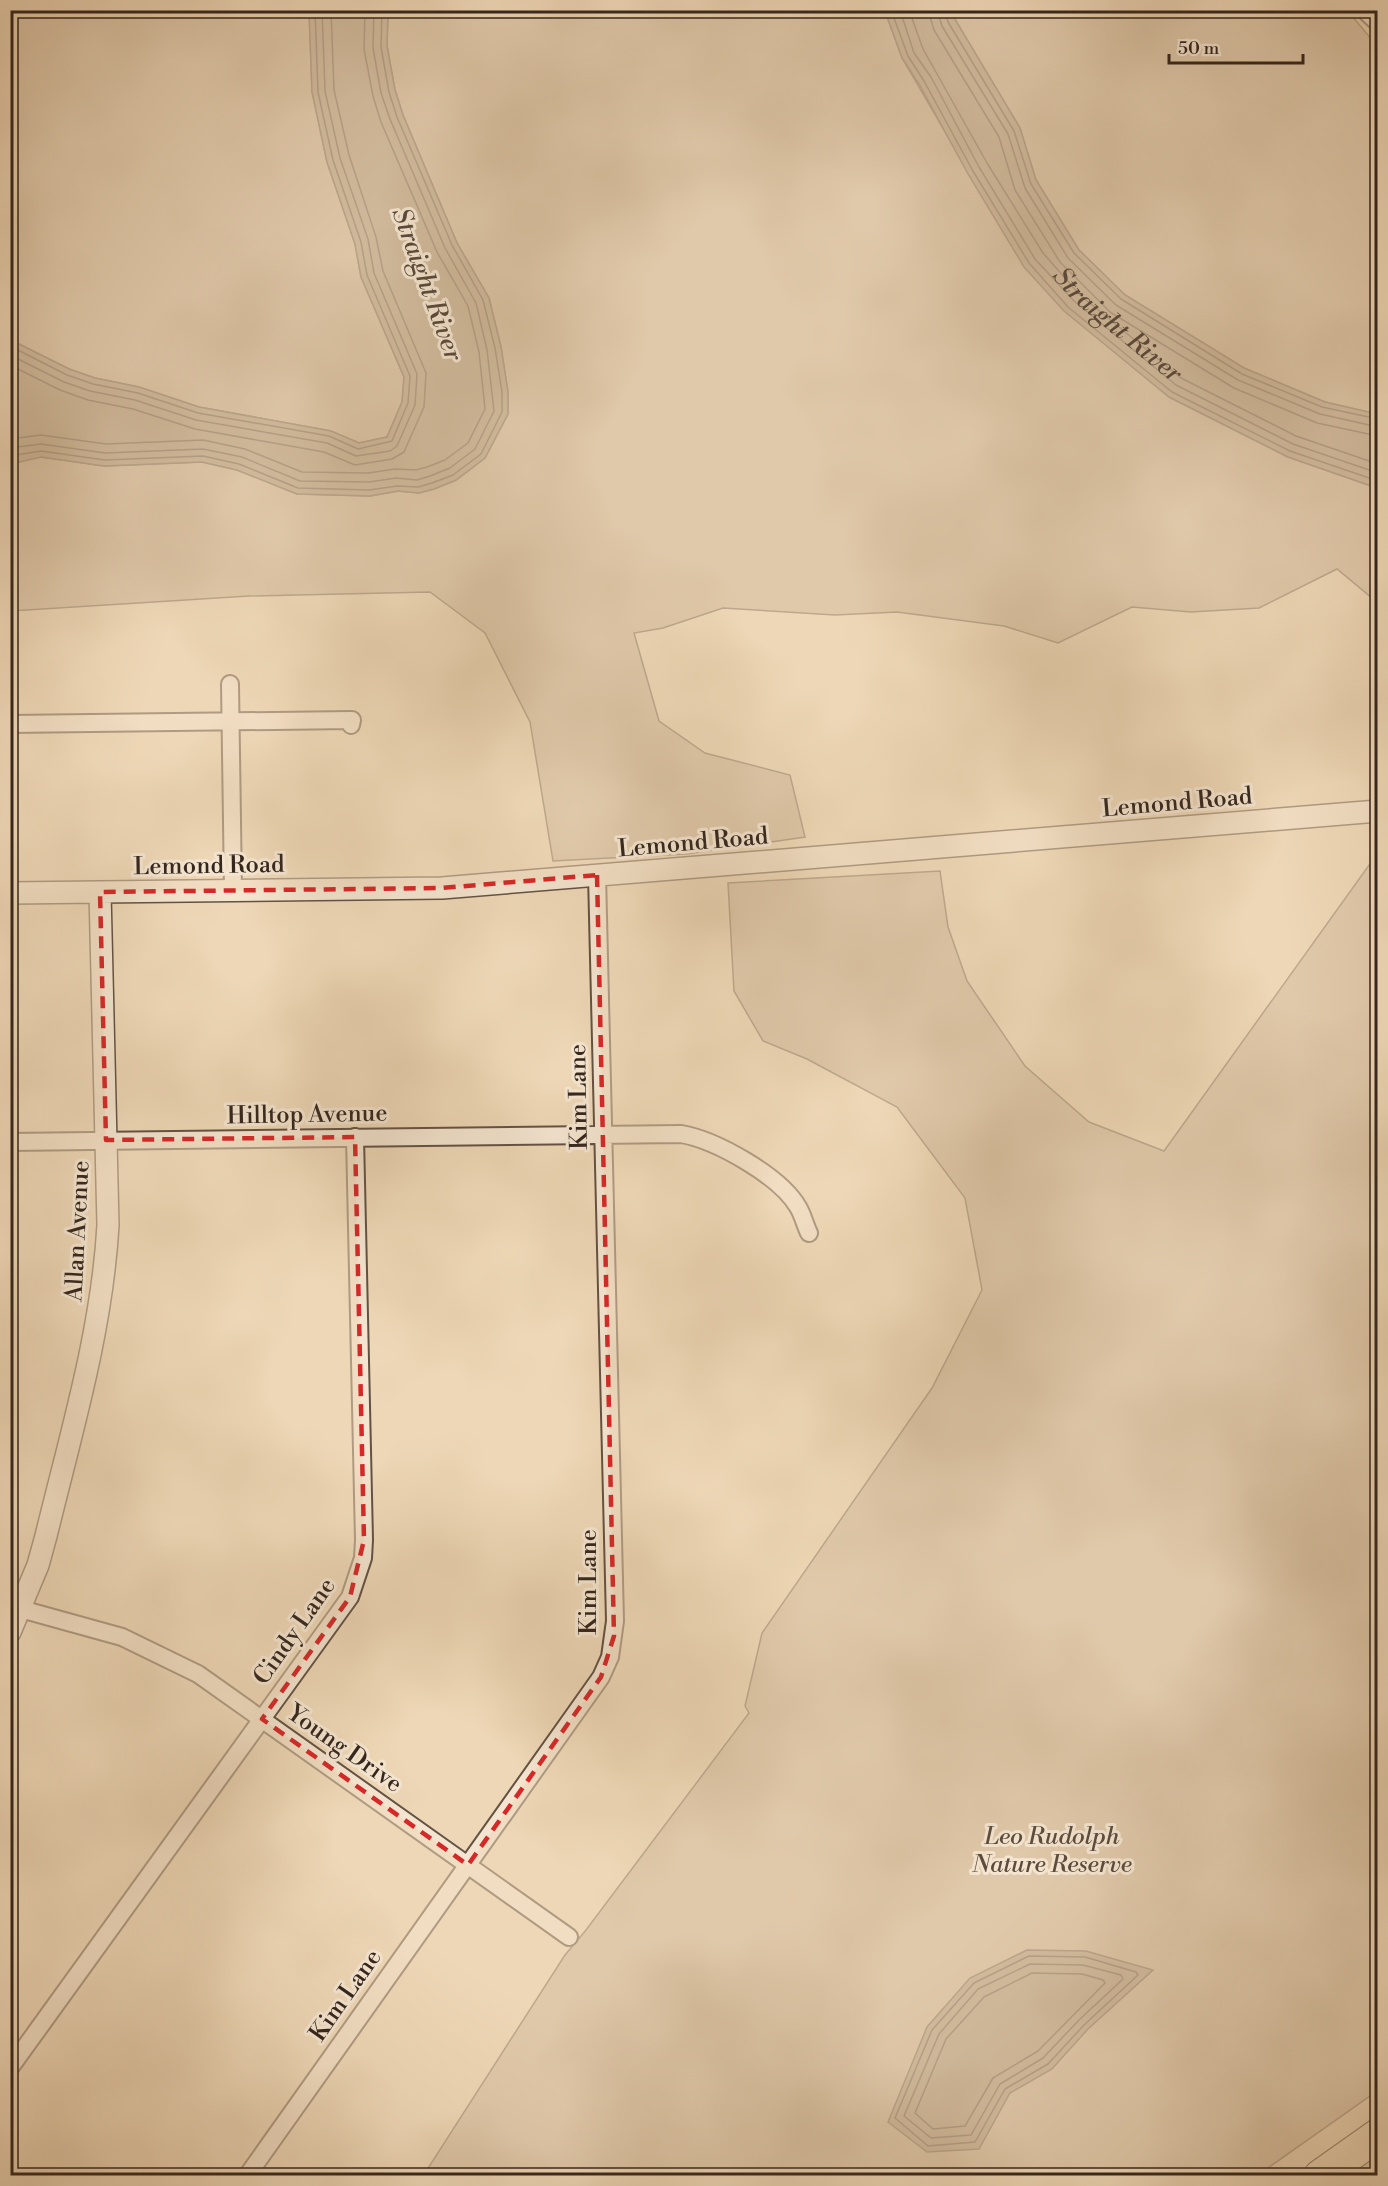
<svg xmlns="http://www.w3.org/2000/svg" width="1388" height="2186" font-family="'Libre Bodoni',serif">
	<rect width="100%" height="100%" fill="#eed7b6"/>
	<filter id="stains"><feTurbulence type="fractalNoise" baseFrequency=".00333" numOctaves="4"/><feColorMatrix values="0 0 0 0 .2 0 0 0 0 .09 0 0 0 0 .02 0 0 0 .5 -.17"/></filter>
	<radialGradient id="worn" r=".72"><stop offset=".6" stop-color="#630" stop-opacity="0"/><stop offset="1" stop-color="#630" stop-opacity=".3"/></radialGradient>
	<path fill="#cfb99c" stroke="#82705c" stroke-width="1.5" d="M 10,11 L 309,11 L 312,92 L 327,162 L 355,244 L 361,277 L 404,377 L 402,402 L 387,437 L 359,443 L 331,431 L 199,407 L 139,387 L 95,378 L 69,369 L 11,340 Z
		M 388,11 L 885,11 L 902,58 L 990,209 L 1169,397 L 1288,457 L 1377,488 L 1377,611 L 1373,599 L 1337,569 L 1259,608 L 1191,612 L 1132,607 L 1058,643 L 1004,626 L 897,612 L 835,615 L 723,608 L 663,628 L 634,633 L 659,721 L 705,753 L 790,775 L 805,837 L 686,854 L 553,861 L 530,722 L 485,633 L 430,592 L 249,596 L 11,611 L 10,464 L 13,461 L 41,457 L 104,466 L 202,462 L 237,470 L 297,494 L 370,496 L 398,491 L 419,493 L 434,489 L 456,480 L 485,458 L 508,414 L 508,392 L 501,347 L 489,298 L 457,243 L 403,115 L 395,90 L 387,46 Z
		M 950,11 L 1348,11 L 1377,46 L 1377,414 L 1325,402 L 1244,368 L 1125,295 L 1079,250 L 1036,180 L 1020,128 Z
		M 1377,854 L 1377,2091 L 1258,2175 L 423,2176 L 565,1955 L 586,1930 L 749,1713 L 745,1706 L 762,1633 L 932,1388 L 982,1290 L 965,1198 L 897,1107 L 807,1059 L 763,1041 L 734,991 L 728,883 L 940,871 L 948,927 L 967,981 L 1025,1066 L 1089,1122 L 1164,1151 Z
		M 1377,2134 L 1377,2175 L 1321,2175 Z"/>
	<path fill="#af9b82" stroke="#7e6c5a" stroke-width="1.5" d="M 309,11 L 388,11 L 387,46 L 395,90 L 403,115 L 457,243 L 489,298 L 501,347 L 508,392 L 508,414 L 485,458 L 456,480 L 434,489 L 419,493 L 398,491 L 370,496 L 297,494 L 237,470 L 202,462 L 104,466 L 41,457 L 11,464 L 11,340 L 69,369 L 95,378 L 139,387 L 199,407 L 331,431 L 359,443 L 387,437 L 402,402 L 404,377 L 361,277 L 355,244 L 327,162 L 312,92 Z
		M 885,11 L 950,11 L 1020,128 L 1036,180 L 1079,250 L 1125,295 L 1244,368 L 1325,402 L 1377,414 L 1377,488 L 1288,457 L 1169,397 L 1064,311 L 1024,267 L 968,174 L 919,84 L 902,58 Z
		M 1027,1950 L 1086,1951 L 1153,1970 L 1088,2029 L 1052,2069 L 1010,2093 L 979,2149 L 927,2152 L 888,2122 L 927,2027 L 970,1978 Z"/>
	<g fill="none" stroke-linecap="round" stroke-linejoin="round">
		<g stroke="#726050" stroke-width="1.5">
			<path d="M 891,10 L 908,56 L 924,81 L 973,171 L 1029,263 L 1068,307 L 1172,392 L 1290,451 L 1378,481"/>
			<path d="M 900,10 L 914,53 L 931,77 L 979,167 L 1035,259 L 1074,301 L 1176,385 L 1293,444 L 1378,473"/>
			<path id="s1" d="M 909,10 L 923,49 L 987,163 L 1043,253 L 1080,295 L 1181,378 L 1296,436 L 1378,464"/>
			<path d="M 928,10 L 934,30 L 999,137 L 1015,190 L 1060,262 L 1110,312 L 1234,388 L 1317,423 L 1378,436"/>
			<path d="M 937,10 L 942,26 L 1008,134 L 1025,188 L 1068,258 L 1116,305 L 1238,380 L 1320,414 L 1378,427"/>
			<path d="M 945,10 L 948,22 L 1014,131 L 1031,184 L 1074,253 L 1121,299 L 1242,374 L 1322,407 L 1378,419"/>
			<path d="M 10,346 L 67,375 L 93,384 L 138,393 L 198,413 L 329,436 L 358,449 L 392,441 L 408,403 L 410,376 L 367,275 L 361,242 L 333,160 L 318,92 L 315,10"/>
			<path d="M 10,355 L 64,382 L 90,391 L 135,400 L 196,420 L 327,443 L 356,456 L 390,451 L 397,446 L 415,405 L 417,374 L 374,273 L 368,239 L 340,158 L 325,91 L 322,10"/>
			<path d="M 10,365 L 60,390 L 88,400 L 133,409 L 195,429 L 324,452 L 355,465 L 392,459 L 404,452 L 424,407 L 426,373 L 383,271 L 376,237 L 349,155 L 334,90 L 331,10"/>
			<path d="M 10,439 L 41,435 L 106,444 L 203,440 L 245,449 L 302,472 L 368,473 L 395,469 L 416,470 L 427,467 L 445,460 L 468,443 L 485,409 L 479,352 L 468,306 L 437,252 L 381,122 L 373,96 L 364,49 L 365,10"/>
			<path d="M 10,448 L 41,444 L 105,453 L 203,449 L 242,457 L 300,481 L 369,482 L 396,478 L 417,480 L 430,476 L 450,468 L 475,449 L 494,411 L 487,350 L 476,303 L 445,248 L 390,119 L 381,93 L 373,48 L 374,10"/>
			<path d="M 10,456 L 41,451 L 105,460 L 203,456 L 239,464 L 298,488 L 369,490 L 397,486 L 418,487 L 432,483 L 453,475 L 481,454 L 502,412 L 502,392 L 495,348 L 483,300 L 452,245 L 397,117 L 389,92 L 381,47 L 382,10"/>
			<path d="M 1029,1956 L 1085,1957 L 1136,1972 L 1138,1975 L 1084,2025 L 1048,2064 L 1005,2089 L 975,2142 L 928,2146 L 895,2118 L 932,2030 L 974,1983 Z"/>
			<path d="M 1030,1964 L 1083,1965 L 1121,1975 L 1123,1979 L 1079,2020 L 1043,2058 L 1000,2084 L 971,2135 L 931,2138 L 904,2116 L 939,2034 L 978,1989 Z"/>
			<path d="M 1032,1973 L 1082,1974 L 1103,1980 L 1105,1983 L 1038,2051 L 993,2078 L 965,2126 L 933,2129 L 915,2113 L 946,2039 L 984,1997 Z"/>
		</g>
		<defs>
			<path id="minor" d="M 1364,10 L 1378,23
				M 230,684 L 233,890
				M 10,724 L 352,720 L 351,725
				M 10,1142 L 681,1134 C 716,1140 780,1176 798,1207 C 803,1215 805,1225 809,1233
				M 10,1606 L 122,1637 L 198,1674 L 569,1937
				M 10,2068 L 350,1597 L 363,1558 L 364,1540 L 355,1137
				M 247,2176 L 601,1677 L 610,1657 L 615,1621 L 597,875"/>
			<path id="tertiary" d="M 10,893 L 442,888 L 1378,811
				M 10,1632 L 38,1565 L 46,1536 C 71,1433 102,1331 108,1225 L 100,892"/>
			<path id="motorway" d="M 1320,2176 L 1378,2135"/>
		</defs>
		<use href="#minor" stroke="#635243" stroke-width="20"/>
		<use href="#tertiary" stroke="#635243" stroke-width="24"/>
		<use href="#motorway" stroke="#35261d" stroke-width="34"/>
		<use href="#minor" stroke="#f4e5d0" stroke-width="16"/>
		<use href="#tertiary" stroke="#f4e5d0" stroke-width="21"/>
		<use href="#motorway" stroke="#eed7b6" stroke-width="32"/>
	</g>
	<path d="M0 0H1388V2186H0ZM 597,875 L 614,1636 L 601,1677 L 468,1865 L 262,1719 L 350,1597 L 364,1540 L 355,1137 L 106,1140 L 100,892 L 442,888 Z" fill="#eed7b6" fill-opacity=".55" fill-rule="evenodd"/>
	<path fill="none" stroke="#d62828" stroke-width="4.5" stroke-dasharray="12 8" stroke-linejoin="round" d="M 597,875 L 614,1636 L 601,1677 L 468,1865 L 262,1719 L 350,1597 L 364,1540 L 355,1137 L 106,1140 L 100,892 L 442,888 Z"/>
	<g text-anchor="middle" stroke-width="6" stroke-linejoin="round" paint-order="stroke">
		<g font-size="24" fill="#35261d" stroke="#f4e5d0">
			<text transform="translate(1177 802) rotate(-5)" y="8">Lemond Road</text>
			<text transform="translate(693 842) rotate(-5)" y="8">Lemond Road</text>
			<text transform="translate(209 865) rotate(-1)" y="8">Lemond Road</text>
			<text transform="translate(578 1097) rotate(-91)" y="8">Kim Lane</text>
			<text transform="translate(307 1114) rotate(-1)" y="8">Hilltop Avenue</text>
			<text transform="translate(77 1231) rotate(-87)" y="8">Allan Avenue</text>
			<text transform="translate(588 1582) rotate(-90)" y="8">Kim Lane</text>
			<text transform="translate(294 1631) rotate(-55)" y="8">Cindy Lane</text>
			<text transform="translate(345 1748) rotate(35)" y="8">Young Drive</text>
			<text transform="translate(345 1995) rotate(-55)" y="8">Kim Lane</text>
		</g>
		<g font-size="24" font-style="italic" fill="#5c4b3d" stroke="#f4e5d0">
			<text x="1052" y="1844">Leo Rudolph<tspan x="1052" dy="28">Nature Reserve</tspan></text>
		</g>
		<g font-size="26" font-style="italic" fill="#5a493b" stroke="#f4e5d0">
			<text transform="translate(428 284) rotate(70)" y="9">Straight River</text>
			<text dy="9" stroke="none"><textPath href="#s1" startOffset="382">Straight River</textPath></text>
		</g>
	</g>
	<rect width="1388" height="2186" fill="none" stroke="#eed7b6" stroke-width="36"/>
	<rect x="12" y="12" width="1364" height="2162" fill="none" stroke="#35261d" stroke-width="3"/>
	<rect x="18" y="18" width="1352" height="2150" fill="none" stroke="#35261d" stroke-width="1.5"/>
	<path d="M1169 54v9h134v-9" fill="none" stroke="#35261d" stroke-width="3"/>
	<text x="1178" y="54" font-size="18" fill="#35261d" stroke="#f4e5d0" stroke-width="4.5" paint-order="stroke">50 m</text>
	<rect width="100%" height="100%" filter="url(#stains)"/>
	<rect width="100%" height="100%" fill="url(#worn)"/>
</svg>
